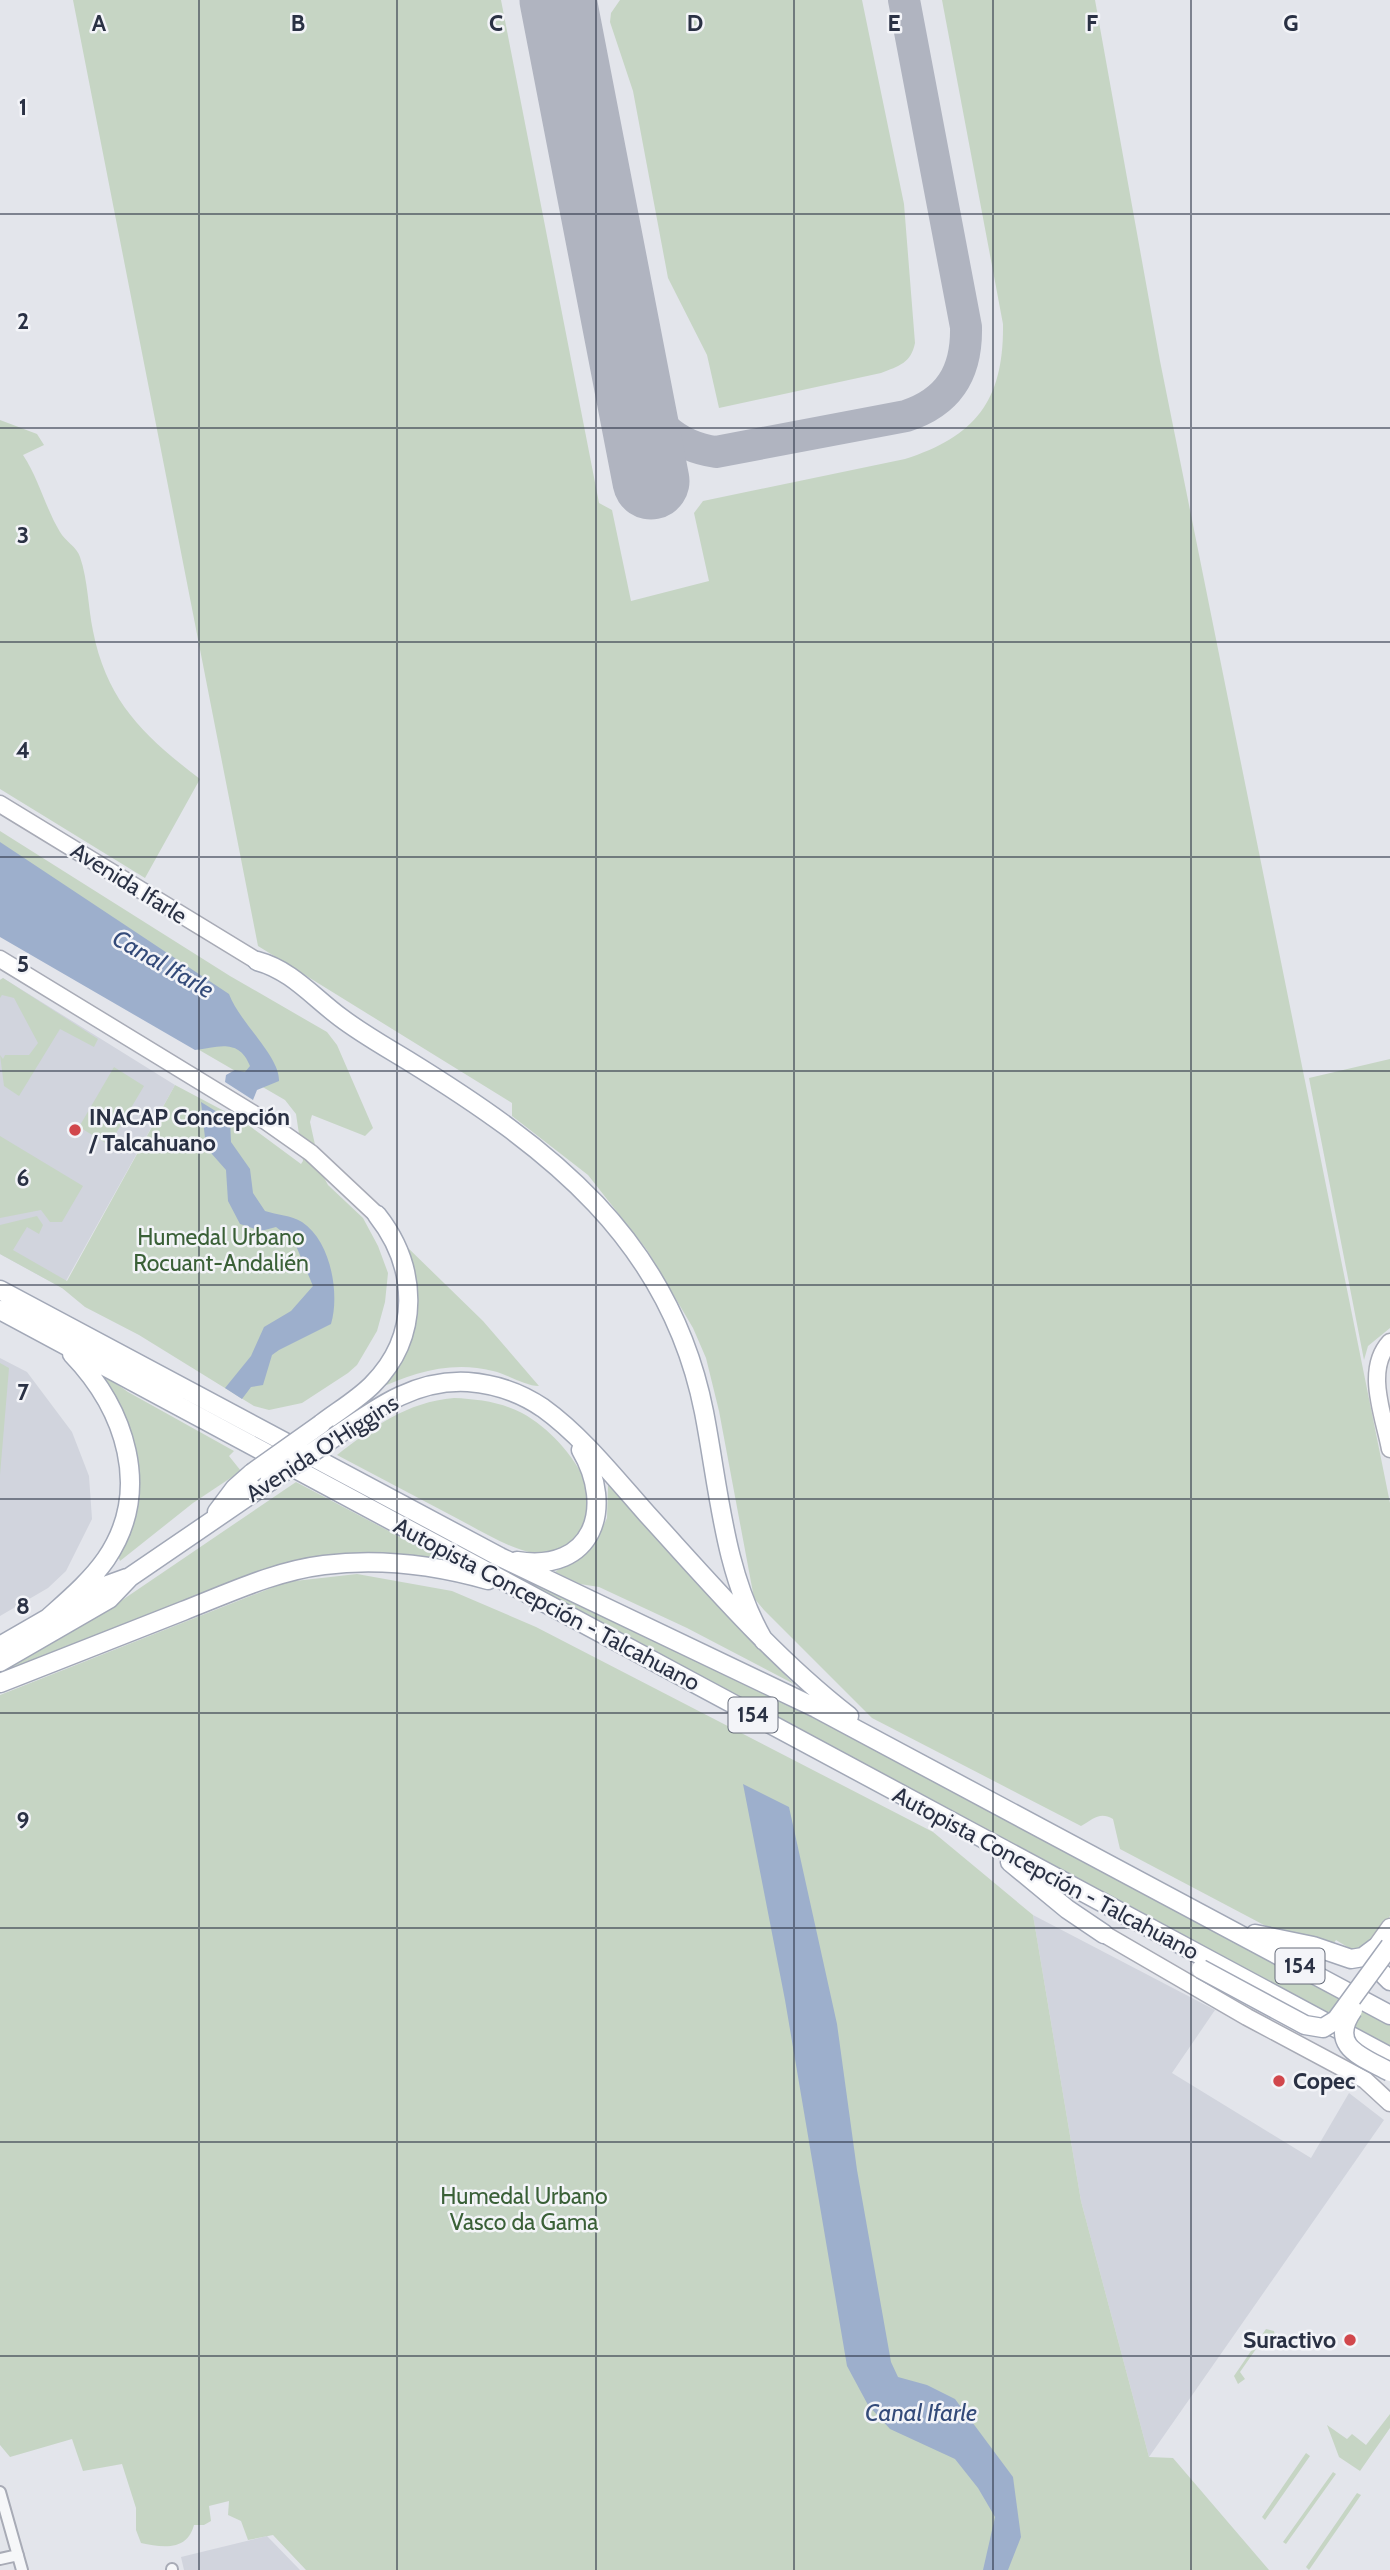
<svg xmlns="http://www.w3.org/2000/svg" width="1390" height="2570" font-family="Cabin,sans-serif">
	<rect width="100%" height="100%" fill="#e3e5eb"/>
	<path fill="#d1d4dd" d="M 3,978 L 175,1085 L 62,1288 L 0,1254 L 0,980 Z
		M 0,1358 L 27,1372 L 72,1432 L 89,1476 L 92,1519 L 66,1571 L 48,1588 L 0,1616 Z
		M 1033,1915 L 1215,2010 L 1172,2073 L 1311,2158 L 1349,2093 L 1384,2120 L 1149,2457 L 1081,2201 Z
		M 267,2536 L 300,2570 L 184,2570 L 181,2557 Z"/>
	<path fill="#c6d5c4" d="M 73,0 L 501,0 L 599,503 L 612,510 L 631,601 L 709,581 L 694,513 L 703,501 L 905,459 C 977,436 1004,399 1003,324 L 942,0 L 1095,0 L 1160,361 L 1390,1503 L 1390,1916 L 1362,1956 L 1336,1940 L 1331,1947 L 1281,1934 L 1120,1849 L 1113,1819 C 1100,1811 1093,1819 1081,1826 L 872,1718 L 764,1610 L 754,1598 L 719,1411 L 706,1358 L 693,1328 L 647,1250 L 588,1175 L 512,1116 L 512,1103 L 258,946 Z
		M 620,0 L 862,0 L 904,204 L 915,343 C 911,363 899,366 881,373 L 719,408 L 707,355 L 668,278 L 633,91 L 610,22 L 611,13 Z
		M 0,420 L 37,434 L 44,445 L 23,455 C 39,479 45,507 60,532 C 65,541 77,547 80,557 C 88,580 88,607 93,631 C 107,702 145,737 200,779 L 145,878 L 0,789 Z
		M 0,831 L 230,976 L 327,1032 L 337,1045 L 373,1128 L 365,1136 L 312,1115 L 310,1122 L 321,1172 L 328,1185 L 363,1218 L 378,1246 L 388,1273 L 385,1302 L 377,1331 L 357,1365 L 348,1373 L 302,1403 L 269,1410 L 254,1406 L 139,1335 L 85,1307 L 62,1288 L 0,1254 L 0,1225 L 37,1216 L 43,1225 L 39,1234 L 27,1227 L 13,1250 L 67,1281 L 175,1085 L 243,1121 L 301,1164 L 303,1161 L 296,1114 L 285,1100 L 0,934 Z
		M 3,978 L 98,1039 L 94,1047 L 60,1029 L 19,1096 L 4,1086 L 0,1055 L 3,1059 L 5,1055 L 29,1055 L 38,1043 L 14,998 L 2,995 L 0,998 L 0,980 Z
		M 1390,1059 L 1390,1328 L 1368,1346 L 1364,1360 L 1309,1078 Z
		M 114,1067 L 144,1086 L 109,1145 L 79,1127 Z
		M 0,1136 L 83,1186 L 62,1222 L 50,1222 L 41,1210 L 0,1218 Z
		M 406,1246 L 483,1321 L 539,1386 C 525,1386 507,1374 493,1371 C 451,1360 412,1373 375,1390 L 402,1354 Z
		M 0,1363 L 9,1368 L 0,1475 Z
		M 101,1373 L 128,1392 L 234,1451 L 229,1456 L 241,1471 L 193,1503 L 120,1561 L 118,1556 C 134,1523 141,1453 126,1419 C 120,1406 101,1385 101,1373 Z
		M 454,1398 C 477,1399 501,1402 522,1413 C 548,1427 574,1455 586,1483 C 601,1518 571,1559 533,1553 C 508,1548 483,1532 460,1520 C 419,1498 378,1477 337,1455 C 373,1427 407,1402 454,1398 Z
		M 314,1465 L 750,1682 L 1390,2024 L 1390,2050 L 310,1468 Z
		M 296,1482 L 440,1558 L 438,1560 L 324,1558 L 0,1675 L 0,1671 L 112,1607 Z
		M 610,1484 L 753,1643 L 794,1684 L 687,1628 L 599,1587 L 580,1584 L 555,1572 L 596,1542 L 607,1518 L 608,1486 Z
		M 357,1574 L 452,1591 L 536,1627 L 933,1832 L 1033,1915 L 1081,2201 L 1149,2457 L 1173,2458 L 1269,2570 L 306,2570 L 273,2535 L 248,2540 L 241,2521 L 228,2515 L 229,2501 L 209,2506 L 211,2521 L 204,2525 L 194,2525 C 187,2551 163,2548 141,2543 L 136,2530 L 136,2508 L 122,2464 L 83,2471 L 72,2439 L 10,2457 L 0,2445 L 0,1695 L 286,1582 Z
		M 1266,2329 L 1274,2331 L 1275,2337 L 1267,2341 L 1263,2339 L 1240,2372 L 1245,2379 L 1238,2384 L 1234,2376 Z
		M 1390,2414 L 1390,2428 L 1360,2471 L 1339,2457 L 1327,2425 L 1347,2439 L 1352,2434 L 1366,2445 Z
		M 1306,2453 L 1310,2456 L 1265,2520 L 1262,2517 Z
		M 1333,2472 L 1336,2474 L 1286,2544 L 1283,2542 Z
		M 1357,2493 L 1361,2495 L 1309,2570 L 1306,2567 Z"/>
	<path fill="#9dafcc" d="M 0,842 L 229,994 C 239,1022 280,1056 279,1081 L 257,1090 L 253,1100 L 225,1082 L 226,1075 L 235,1070 L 245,1072 L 250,1066 C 239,1038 218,1047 195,1050 L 0,937 Z
		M 201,1102 L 230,1120 L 231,1142 L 250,1169 L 253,1193 L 265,1211 C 277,1215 291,1215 302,1222 C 331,1241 340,1294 331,1324 L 279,1350 L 272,1355 L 263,1385 L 251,1387 L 242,1399 L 225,1388 L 251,1356 L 264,1327 L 291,1311 L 313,1286 L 294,1241 L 276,1227 L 261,1231 L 240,1224 L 228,1201 L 226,1170 L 211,1153 L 205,1138 Z
		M 743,1784 L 789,1807 L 837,2024 L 857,2170 L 891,2362 L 898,2377 L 927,2385 L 955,2399 L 1013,2477 L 1021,2537 L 1008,2570 L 983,2570 L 995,2517 L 978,2488 L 955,2459 L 890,2429 L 868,2405 L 847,2366 L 785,2000 Z"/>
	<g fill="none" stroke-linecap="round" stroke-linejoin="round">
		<path stroke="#b0b4c0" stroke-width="32" d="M 564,30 L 558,19 L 565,0
			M 632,382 C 651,420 673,446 716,452 L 906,416 C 949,402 967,372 966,327 L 904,0"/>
		<path stroke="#b0b4c0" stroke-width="77" d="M 558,0 L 651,481"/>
		<defs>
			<path id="street" d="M 0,2492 L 22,2570
				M 0,2559 L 18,2555
				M 172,2569 L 172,2570"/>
			<path id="secondary" d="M 0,804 L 257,961
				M 0,959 L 267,1122 L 311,1153 L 377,1215
				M 1390,1342 C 1364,1370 1384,1416 1390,1449
				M 1104,1934 L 1247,2017 L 1365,2080 L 1390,2103
				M 1375,1948 L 1390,1927"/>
			<path id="primary" d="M 257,961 C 291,970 313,997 340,1017 C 361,1033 384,1046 407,1060 C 548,1147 670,1239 704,1412 C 719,1489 724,1573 764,1641
				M 0,1290 L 500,1557 L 816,1708 L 1390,2015
				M 0,1310 L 1390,2057
				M 321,1424 C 338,1411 357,1400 372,1385 C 421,1336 418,1267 377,1215
				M 339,1434 C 379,1406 417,1379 468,1382 C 495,1384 521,1393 543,1408 C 582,1436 615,1478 647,1514 C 711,1584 773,1657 849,1716
				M 217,1512 L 235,1488 L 252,1473
				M 517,1561 C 593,1573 615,1508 581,1450
				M 46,1620 C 67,1601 90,1582 106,1559 C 153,1490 125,1409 72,1354
				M 0,1646 L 102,1587 L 127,1578
				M 0,1662 L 109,1599 L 130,1577 L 269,1482
				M 0,1683 C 61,1659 122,1635 183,1611 C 229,1593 275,1571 324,1565 C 379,1558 435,1565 488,1580
				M 1010,1862 L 1067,1909 L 1104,1934
				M 1255,1934 L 1313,1946 L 1351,1959 L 1363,1957 L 1375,1948
				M 1374,1952 L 1377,1968 L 1390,1981"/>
		</defs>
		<use href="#street" stroke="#a8abb6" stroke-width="14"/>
		<use href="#secondary" stroke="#a8abb6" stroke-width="19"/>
		<use href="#primary" stroke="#a2a8b7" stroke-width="21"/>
		<use href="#street" stroke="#f6f7f9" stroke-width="10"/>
		<use href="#secondary" stroke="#fff" stroke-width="16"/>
		<use href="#primary" stroke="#fff" stroke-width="18"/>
		<defs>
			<path id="primary-bridge" d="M 252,1473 L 321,1424
				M 269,1482 L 339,1434
				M 1201,1969 L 1305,2025 L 1323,2028 L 1336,2020 L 1390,1946
				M 1353,2010 C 1327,2047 1363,2057 1390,2072"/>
		</defs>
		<use href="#primary-bridge" stroke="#a2a8b7" stroke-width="21" stroke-linecap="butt"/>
		<use href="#primary-bridge" stroke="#fff" stroke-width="18"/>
	</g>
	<path fill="none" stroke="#2a3144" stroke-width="2" stroke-opacity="0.55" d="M 199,0 L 199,2570M 397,0 L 397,2570M 596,0 L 596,2570M 794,0 L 794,2570M 993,0 L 993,2570M 1191,0 L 1191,2570M 0,214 L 1390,214M 0,428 L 1390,428M 0,642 L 1390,642M 0,857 L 1390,857M 0,1071 L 1390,1071M 0,1285 L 1390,1285M 0,1499 L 1390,1499M 0,1713 L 1390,1713M 0,1928 L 1390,1928M 0,2142 L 1390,2142M 0,2356 L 1390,2356"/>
	<g fill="#d1474c" stroke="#f3f4f8" stroke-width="2.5">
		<circle cx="75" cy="1130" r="7"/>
		<circle cx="1279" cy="2081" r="7"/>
		<circle cx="1350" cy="2340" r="7"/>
	</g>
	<g text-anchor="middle" stroke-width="5" stroke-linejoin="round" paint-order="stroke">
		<g fill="#f3f4f8" stroke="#666c7a" stroke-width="2">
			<rect x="728.5" y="1697.5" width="49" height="35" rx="5"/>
			<rect x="1275.5" y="1948.5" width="49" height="35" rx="5"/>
		</g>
		<g font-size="21" font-weight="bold" fill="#2a3144">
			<text x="753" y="1722">154</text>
			<text x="1300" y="1973">154</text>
		</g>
		<g font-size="23" fill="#2a3144" stroke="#f3f4f8">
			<text transform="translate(129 883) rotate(32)" y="8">Avenida Ifarle</text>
			<text transform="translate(322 1448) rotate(-33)" y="8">Avenida O'Higgins</text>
			<text transform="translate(547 1604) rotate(28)" y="8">Autopista Concepción - Talcahuano</text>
			<text transform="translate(1046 1873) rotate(28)" y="8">Autopista Concepción - Talcahuano</text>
		</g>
		<g font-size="23" font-weight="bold" fill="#2a3144" stroke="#f3f4f8" text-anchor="start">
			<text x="89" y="1125">INACAP Concepción<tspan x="89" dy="26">/ Talcahuano</tspan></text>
			<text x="1293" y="2089">Copec</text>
			<text x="1336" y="2348" text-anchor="end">Suractivo</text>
		</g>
		<g font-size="23" fill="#3a6037" stroke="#f3f4f8">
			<text x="221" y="1245">Humedal Urbano<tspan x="221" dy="26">Rocuant-Andalién</tspan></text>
			<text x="524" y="2204">Humedal Urbano<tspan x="524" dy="26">Vasco da Gama</tspan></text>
		</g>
		<g font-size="24" font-style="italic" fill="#334a79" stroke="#f3f4f8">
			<text transform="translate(163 964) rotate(30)" y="8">Canal Ifarle</text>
			<text x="921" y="2421">Canal Ifarle</text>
		</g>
	</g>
	<g font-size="23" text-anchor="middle" font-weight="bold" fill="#2a3144" stroke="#f3f4f8" stroke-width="5" stroke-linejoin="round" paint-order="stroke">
		<text x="99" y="31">A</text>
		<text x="298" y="31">B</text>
		<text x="496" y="31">C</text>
		<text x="695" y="31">D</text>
		<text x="894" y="31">E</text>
		<text x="1092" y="31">F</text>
		<text x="1291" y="31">G</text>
		<text x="23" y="115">1</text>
		<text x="23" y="329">2</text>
		<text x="23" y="543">3</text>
		<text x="23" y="758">4</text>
		<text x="23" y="972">5</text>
		<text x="23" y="1186">6</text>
		<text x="23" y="1400">7</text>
		<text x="23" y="1614">8</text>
		<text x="23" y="1828">9</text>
	</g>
</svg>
